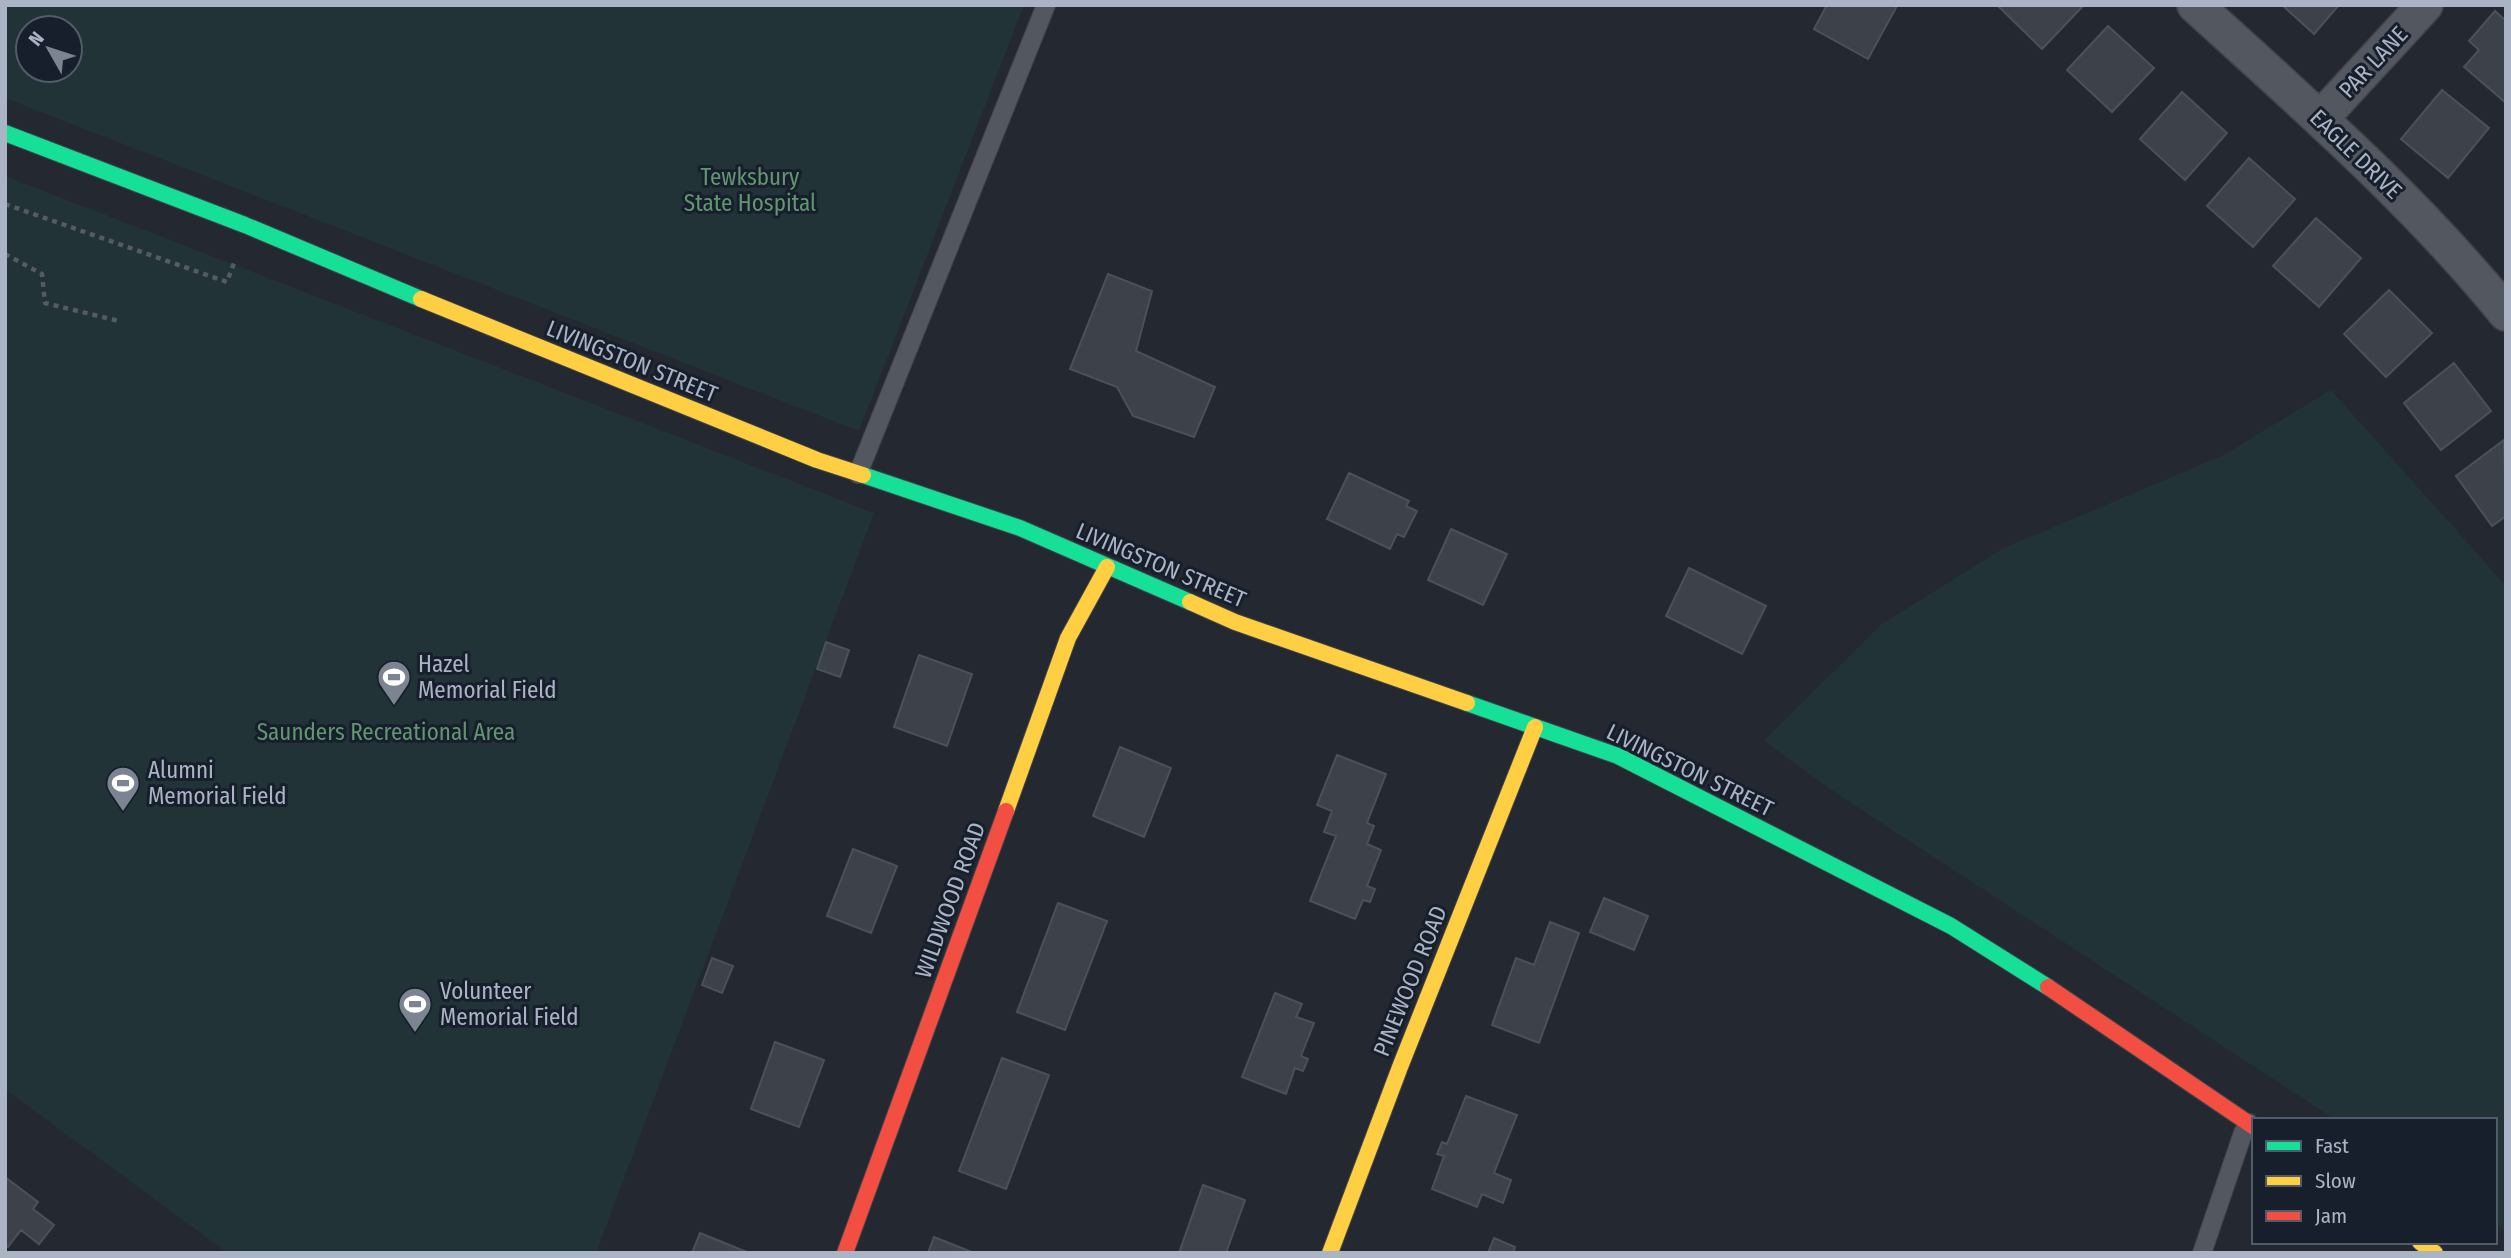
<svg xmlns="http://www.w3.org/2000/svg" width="2511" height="1258" font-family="'Fira Sans Condensed',sans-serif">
	<rect width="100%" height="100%" fill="#242931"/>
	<path fill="#213337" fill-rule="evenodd" d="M 5,5 L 1024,5 L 859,431 L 5,98 ZM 28,28 L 70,28 L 70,70 L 28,70 Z
		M 5,176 L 874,513 L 596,1253 L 228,1253 L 5,1089 Z
		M 2331,390 L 2506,586 L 2506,1231 L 2495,1224 L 2495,1120 L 2336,1120 L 1836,793 L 1764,741 L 1882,624 L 2004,548 L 2224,455 Z"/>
	<path fill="#3d4149" stroke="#4b515a" stroke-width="2" d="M 1827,5 L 1895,5 L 1897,6 L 1868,59 L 1814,29 Z
		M 1997,5 L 2084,5 L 2042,49 Z
		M 2282,5 L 2339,5 L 2314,34 Z
		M 2495,11 L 2506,21 L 2506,103 L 2464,67 L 2479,50 L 2469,41 Z
		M 2108,26 L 2154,68 L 2112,112 L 2067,70 Z
		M 2442,90 L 2489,128 L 2448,178 L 2401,139 Z
		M 2182,92 L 2227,133 L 2185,180 L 2140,139 Z
		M 2249,158 L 2295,199 L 2253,247 L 2207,206 Z
		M 2316,218 L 2361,258 L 2319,307 L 2273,266 Z
		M 1108,274 L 1152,291 L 1136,351 L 1215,387 L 1194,437 L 1133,416 L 1117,387 L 1070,369 Z
		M 2389,290 L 2432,333 L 2386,377 L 2344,334 Z
		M 2454,363 L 2491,411 L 2441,450 L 2404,403 Z
		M 2504,440 L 2506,516 L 2492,526 L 2456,476 Z
		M 1349,473 L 1409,501 L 1406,506 L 1417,511 L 1404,537 L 1397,534 L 1390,549 L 1327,519 Z
		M 1451,529 L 1507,554 L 1483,605 L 1428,580 Z
		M 1689,568 L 1766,606 L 1742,654 L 1666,616 Z
		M 826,642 L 849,650 L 840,677 L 817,669 Z
		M 919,655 L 972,674 L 947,746 L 894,727 Z
		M 1120,747 L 1171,768 L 1144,837 L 1093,816 Z
		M 1337,755 L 1386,774 L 1367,823 L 1374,826 L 1367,844 L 1381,850 L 1367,886 L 1375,889 L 1370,902 L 1363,900 L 1355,919 L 1310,901 L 1336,836 L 1324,832 L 1332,811 L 1317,805 Z
		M 853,849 L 897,866 L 871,933 L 827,916 Z
		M 1604,898 L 1648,916 L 1634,950 L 1590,932 Z
		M 1058,903 L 1107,921 L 1065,1030 L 1017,1012 Z
		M 1550,922 L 1579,933 L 1539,1043 L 1492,1025 L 1516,958 L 1534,965 Z
		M 712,958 L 733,966 L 722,993 L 702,985 Z
		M 1275,993 L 1302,1004 L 1296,1017 L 1314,1023 L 1301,1056 L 1308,1059 L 1303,1071 L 1295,1068 L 1286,1094 L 1242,1077 Z
		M 775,1042 L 824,1060 L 799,1127 L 751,1109 Z
		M 1002,1058 L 1049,1075 L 1006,1189 L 959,1171 Z
		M 1466,1096 L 1517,1115 L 1494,1173 L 1511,1180 L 1503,1203 L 1482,1194 L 1477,1207 L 1432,1189 L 1444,1156 L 1437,1154 L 1442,1142 L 1447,1144 Z
		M 5,1177 L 38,1202 L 33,1209 L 54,1225 L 39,1244 L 21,1230 L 8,1247 L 5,1245 Z
		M 1203,1185 L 1245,1200 L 1226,1253 L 1179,1253 Z
		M 700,1233 L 749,1253 L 692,1253 Z
		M 934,1237 L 974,1253 L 928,1253 Z
		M 1494,1238 L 1515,1247 L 1513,1253 L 1488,1253 Z"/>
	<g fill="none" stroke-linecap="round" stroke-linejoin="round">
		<defs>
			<path id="lane" d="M 858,474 L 1046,5
				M 2202,1253 L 2243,1133 L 2249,1123"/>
			<path id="street" d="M 2195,5 C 2303,103 2414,200 2506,313
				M 2320,119 L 2425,5"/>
			<path id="fast" d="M 5,133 L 245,225 L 421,299
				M 863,475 L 1020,528 L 1190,602
				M 1467,703 L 1618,756 L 1951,926 L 2048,987"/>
			<path id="slow" d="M 421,299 L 817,460 L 863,475
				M 1190,602 L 1235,622 L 1467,703
				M 1006,811 L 1068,638 L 1107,567
				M 2420,1242 L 2435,1253
				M 1330,1253 L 1400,1067 L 1535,727"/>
			<path id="jam" d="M 2048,987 L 2254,1127
				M 845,1253 L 1006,811"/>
		</defs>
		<use href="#lane" stroke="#40434a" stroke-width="20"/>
		<use href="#street" stroke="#40434a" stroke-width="38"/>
		<use href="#fast" stroke="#40434a" stroke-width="18"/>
		<use href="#slow" stroke="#40434a" stroke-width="18"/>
		<use href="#jam" stroke="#40434a" stroke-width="18"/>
		<path stroke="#565b62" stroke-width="4.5" stroke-dasharray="5 5" stroke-linecap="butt" d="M 5,204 L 227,282 L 234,263
			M 5,254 L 42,274 L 45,303 L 119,321"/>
		<use href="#lane" stroke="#535860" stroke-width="18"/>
		<use href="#street" stroke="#535860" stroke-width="35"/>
		<use href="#fast" stroke="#16e098" stroke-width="16"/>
		<use href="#slow" stroke="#ffcf43" stroke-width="16"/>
		<use href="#jam" stroke="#f24e42" stroke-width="16"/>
	</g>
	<defs>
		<symbol id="stadium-pin" viewBox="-11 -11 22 30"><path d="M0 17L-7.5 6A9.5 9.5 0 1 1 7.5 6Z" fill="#7c8391" stroke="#171f2c"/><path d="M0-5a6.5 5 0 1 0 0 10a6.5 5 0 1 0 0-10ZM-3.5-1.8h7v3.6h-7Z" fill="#fff"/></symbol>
	</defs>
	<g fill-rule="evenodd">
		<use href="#stadium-pin" x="375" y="658" width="38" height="52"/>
		<use href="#stadium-pin" x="104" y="764" width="38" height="52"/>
		<use href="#stadium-pin" x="396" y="985" width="38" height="52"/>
	</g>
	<g text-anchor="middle" stroke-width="6" stroke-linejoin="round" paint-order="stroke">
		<g font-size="23" fill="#abb4c5" stroke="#171f2c">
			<text transform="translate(2373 62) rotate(-47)" y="8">PAR LANE</text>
			<text transform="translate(2356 154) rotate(44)" y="8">EAGLE DRIVE</text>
			<text transform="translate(632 361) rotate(22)" y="8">LIVINGSTON STREET</text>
			<text transform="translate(1161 565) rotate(23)" y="8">LIVINGSTON STREET</text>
			<text transform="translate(1690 770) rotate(26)" y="8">LIVINGSTON STREET</text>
			<text transform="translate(950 900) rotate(-70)" y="8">WILDWOOD ROAD</text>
			<text transform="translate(1410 981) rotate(-68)" y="8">PINEWOOD ROAD</text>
		</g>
		<g font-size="23" fill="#629670" stroke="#171f2c">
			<text x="750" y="185">Tewksbury<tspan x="750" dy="26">State Hospital</tspan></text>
			<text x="386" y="740">Saunders Recreational Area</text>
		</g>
		<g font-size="23" fill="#abb4c5" stroke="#171f2c" text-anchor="start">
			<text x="418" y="672">Hazel<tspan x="418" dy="26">Memorial Field</tspan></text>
			<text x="148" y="778">Alumni<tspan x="148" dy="26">Memorial Field</tspan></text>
			<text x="440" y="999">Volunteer<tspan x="440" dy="26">Memorial Field</tspan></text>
		</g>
	</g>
	<rect width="2511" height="1258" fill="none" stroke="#abb4c5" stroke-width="14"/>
	<rect x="2252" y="1118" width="245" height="126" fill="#171f2c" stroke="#525b69" stroke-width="2"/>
	<rect x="2266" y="1141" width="35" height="10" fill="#16e098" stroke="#525b69" stroke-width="2"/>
	<text x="2315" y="1153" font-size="21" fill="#abb4c5">Fast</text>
	<rect x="2266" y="1176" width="35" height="10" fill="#ffcf43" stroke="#525b69" stroke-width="2"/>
	<text x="2315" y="1188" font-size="21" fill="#abb4c5">Slow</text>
	<rect x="2266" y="1211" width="35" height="10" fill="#f24e42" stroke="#525b69" stroke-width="2"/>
	<text x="2315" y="1223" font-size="21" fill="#abb4c5">Jam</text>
	<g transform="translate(49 49) rotate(309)"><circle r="33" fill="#171f2c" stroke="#525b69" stroke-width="2"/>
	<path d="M0-5L12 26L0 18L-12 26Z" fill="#7c8391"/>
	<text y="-10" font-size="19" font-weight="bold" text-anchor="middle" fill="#abb4c5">N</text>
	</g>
</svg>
